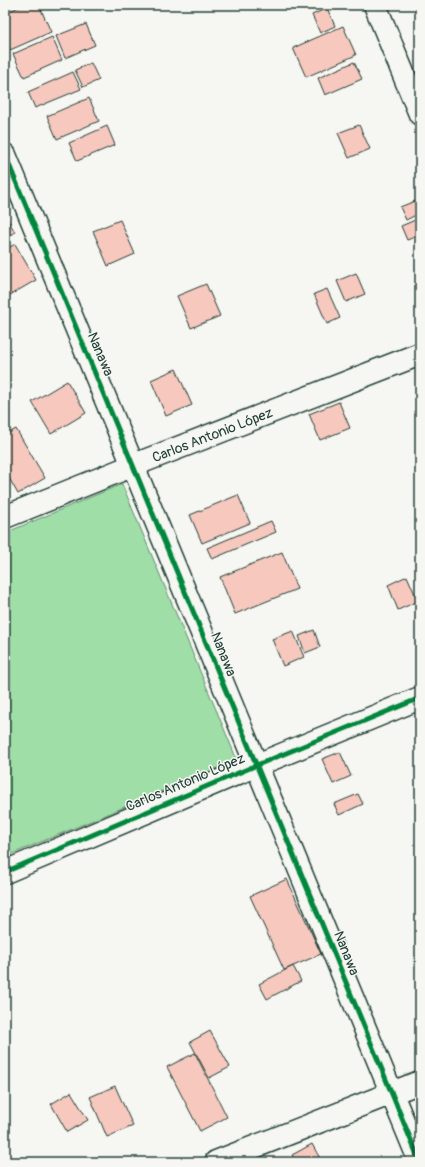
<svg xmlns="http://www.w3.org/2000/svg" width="425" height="1167" font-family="Pangolin,sans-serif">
	<rect width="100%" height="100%" fill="#f6f6f2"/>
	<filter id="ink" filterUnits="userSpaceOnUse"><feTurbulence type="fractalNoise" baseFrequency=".025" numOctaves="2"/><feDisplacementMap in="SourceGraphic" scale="8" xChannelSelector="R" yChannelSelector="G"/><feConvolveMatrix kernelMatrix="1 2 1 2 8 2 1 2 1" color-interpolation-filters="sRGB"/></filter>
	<g filter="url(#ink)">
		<path fill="#9fdea7" stroke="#5f8e6e" d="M 122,484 L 237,760 L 5,857 L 5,533 Z"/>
		<path fill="#f7c8be" stroke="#1f3d34" d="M 23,5 L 39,5 L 51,32 L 10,50 L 5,37 L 5,13 Z
			M 327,8 L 335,26 L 320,33 L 312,15 Z
			M 86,24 L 95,45 L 65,58 L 56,36 Z
			M 343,26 L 356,55 L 306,77 L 293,48 Z
			M 52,37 L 62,60 L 24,77 L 13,54 Z
			M 354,62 L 362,79 L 325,95 L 318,78 Z
			M 91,63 L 99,80 L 83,87 L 75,70 Z
			M 73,72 L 81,89 L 35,108 L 28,92 Z
			M 89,98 L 99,121 L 57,139 L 47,116 Z
			M 359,125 L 370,149 L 349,158 L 338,133 Z
			M 107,126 L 115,145 L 77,161 L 69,143 Z
			M 420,199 L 420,213 L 406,220 L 400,207 Z
			M 5,215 L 15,232 L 5,238 Z
			M 420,218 L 420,235 L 407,240 L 401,226 Z
			M 120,220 L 135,254 L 108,266 L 93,231 Z
			M 15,244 L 36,280 L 5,298 L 5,250 Z
			M 356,273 L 365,294 L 346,302 L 337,281 Z
			M 206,284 L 220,316 L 191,328 L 177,296 Z
			M 327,289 L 340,318 L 327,324 L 314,294 Z
			M 176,369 L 192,405 L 166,416 L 151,380 Z
			M 67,381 L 86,413 L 51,434 L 32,402 Z
			M 339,402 L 350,428 L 320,440 L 309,414 Z
			M 16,429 L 45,478 L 18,494 L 5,471 L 5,435 Z
			M 238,495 L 250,523 L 202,543 L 190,515 Z
			M 271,521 L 276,532 L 212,559 L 207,548 Z
			M 282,552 L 297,589 L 235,614 L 220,577 Z
			M 407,576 L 418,601 L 398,610 L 388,585 Z
			M 314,630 L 320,647 L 305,653 L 299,636 Z
			M 293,631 L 304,657 L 283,666 L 272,639 Z
			M 340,752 L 351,776 L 333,784 L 322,759 Z
			M 358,794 L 363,804 L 339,815 L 334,804 Z
			M 287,879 L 321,954 L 284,970 L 250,896 Z
			M 293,966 L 301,981 L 267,999 L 259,984 Z
			M 210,1031 L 230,1067 L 209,1078 L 190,1042 Z
			M 195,1053 L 227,1117 L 200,1131 L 167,1067 Z
			M 115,1086 L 133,1126 L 107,1137 L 90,1097 Z
			M 71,1092 L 88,1120 L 67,1132 L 51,1104 Z
			M 312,1144 L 322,1162 L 296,1162 L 292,1155 Z"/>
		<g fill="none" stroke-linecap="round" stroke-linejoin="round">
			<defs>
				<g id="minor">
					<path d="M 375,5 L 420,114"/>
					<path d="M 5,155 L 420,1162"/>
					<path id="s1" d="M 5,517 L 134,465 L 420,354"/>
					<path d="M 5,872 L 257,765 L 420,698"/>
					<path d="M 216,1162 L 420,1082"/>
				</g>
			</defs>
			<use href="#minor" stroke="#1f3d34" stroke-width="25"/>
			<use href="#minor" stroke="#f6f6f2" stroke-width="22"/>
			<defs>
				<path id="cycleway" d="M 5,155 L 420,1162
					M 5,872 L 257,765 L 420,698"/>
			</defs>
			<use href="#cycleway" stroke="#f6f6f2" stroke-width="8"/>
			<use href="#cycleway" stroke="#00873e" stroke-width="5"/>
		</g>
	</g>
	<g text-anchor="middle" stroke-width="3" stroke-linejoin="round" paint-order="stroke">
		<g font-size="14" fill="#1f3d34" stroke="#f6f6f2">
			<text transform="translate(101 354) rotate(67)" y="5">Nanawa</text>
			<text dy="5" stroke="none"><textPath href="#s1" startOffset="223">Carlos Antonio López</textPath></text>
			<text transform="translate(224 654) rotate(68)" y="5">Nanawa</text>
			<text transform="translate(185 782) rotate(-23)" y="5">Carlos Antonio López</text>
			<text transform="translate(347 953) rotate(68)" y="5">Nanawa</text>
		</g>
	</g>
	<rect width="425" height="1167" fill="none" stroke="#f6f6f2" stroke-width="20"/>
	<rect x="10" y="10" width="405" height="1147" fill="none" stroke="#1f3d34" stroke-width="1.5" filter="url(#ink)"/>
</svg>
